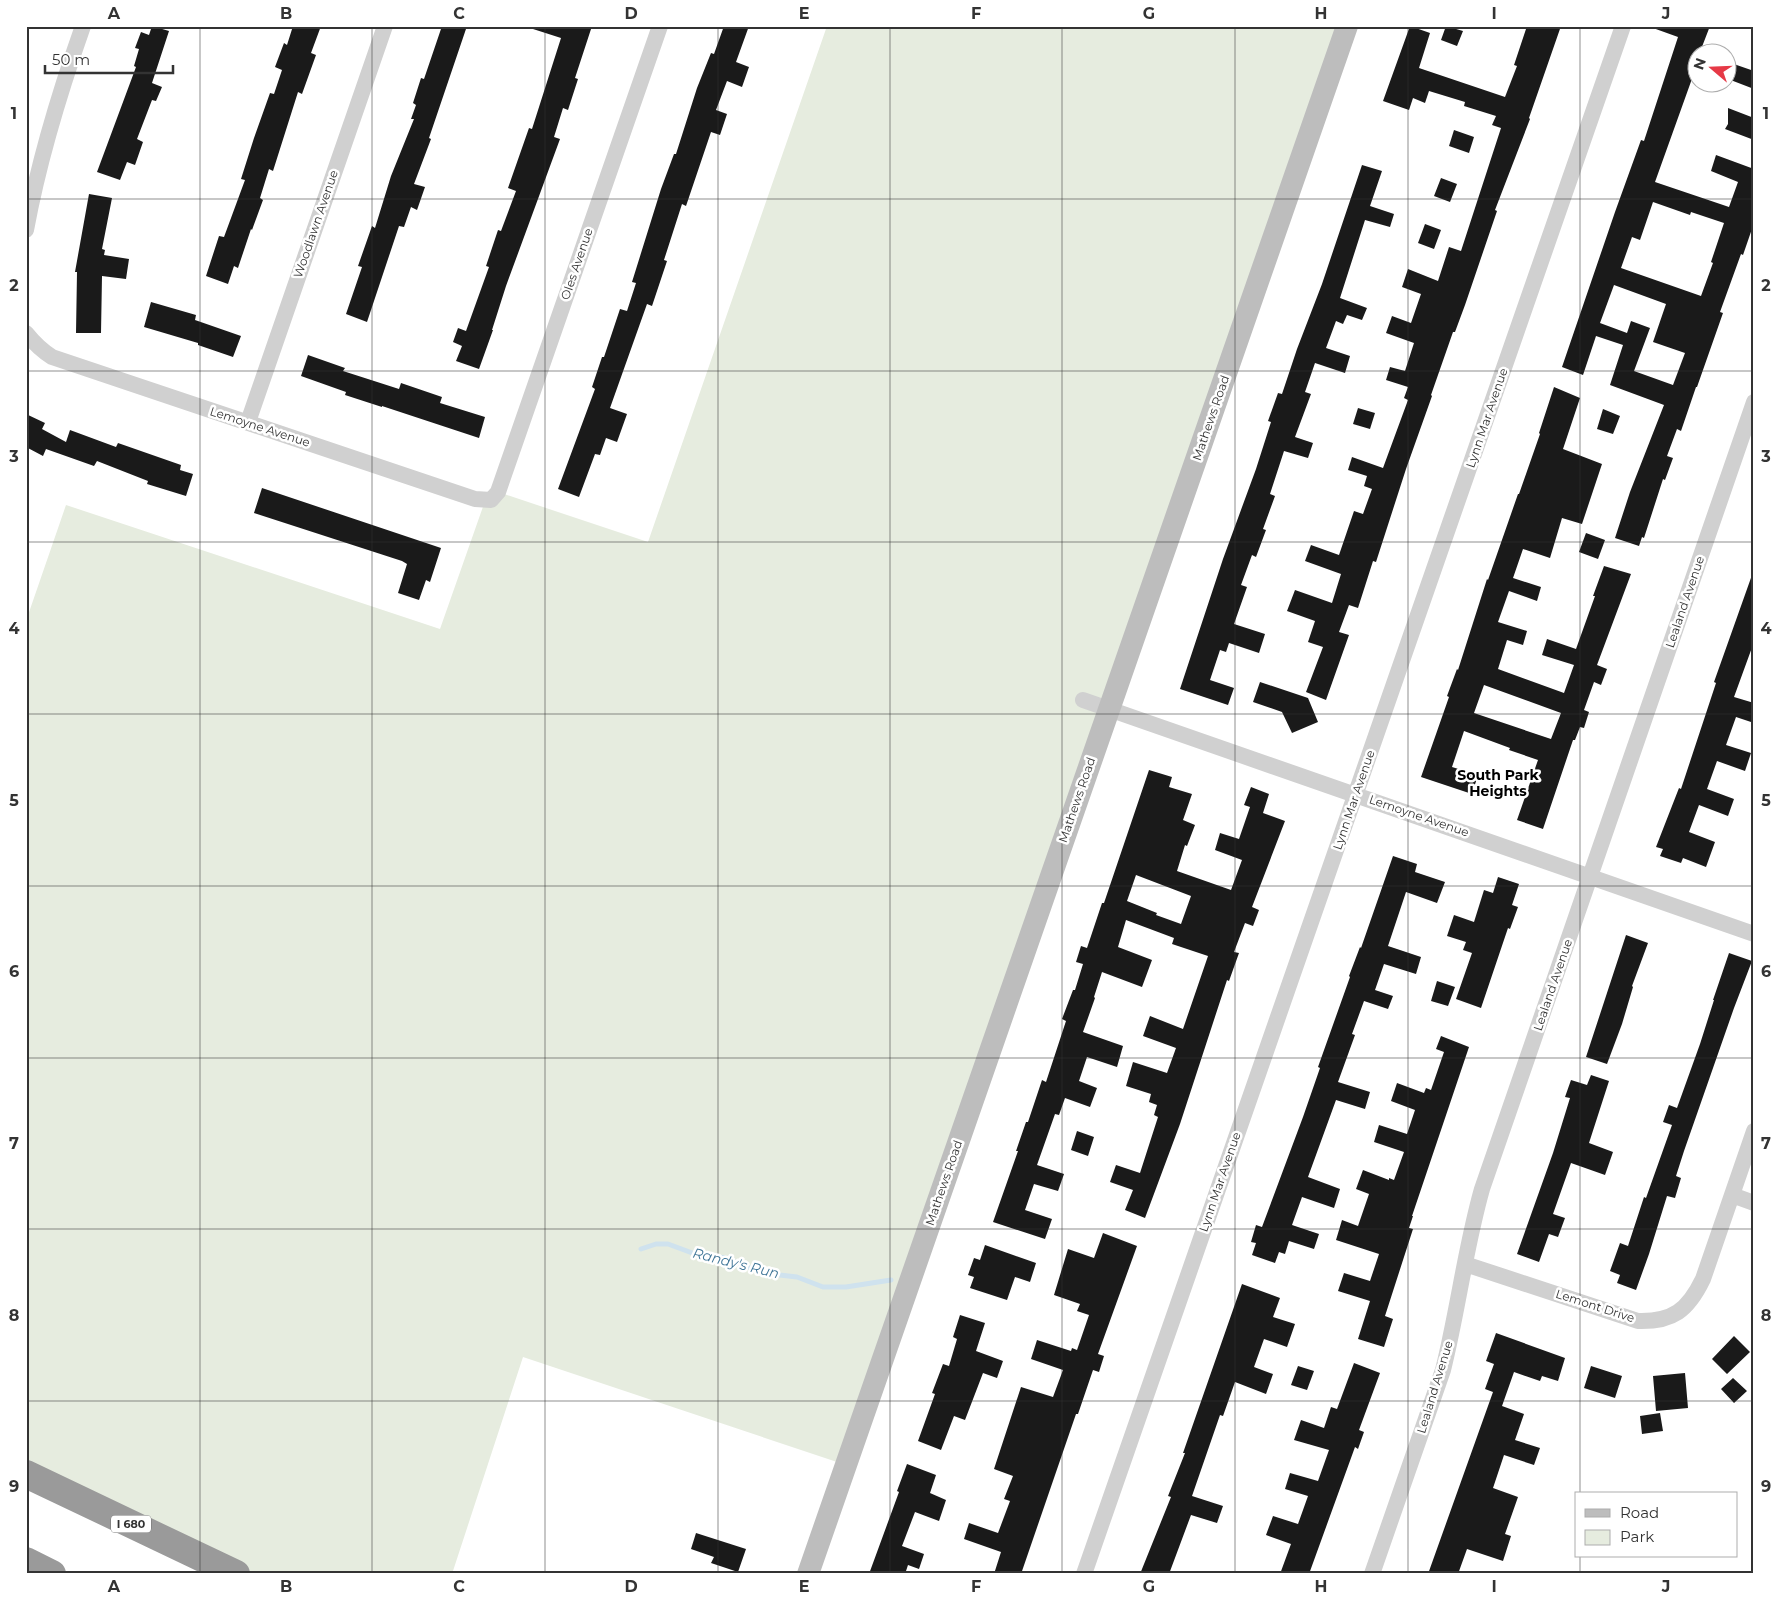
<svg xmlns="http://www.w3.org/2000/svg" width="1780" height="1600" font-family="Montserrat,sans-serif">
	<rect width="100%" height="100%" fill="#fff"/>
	<path fill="#e6ecdf" d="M 827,26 L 1328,26 L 1345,32 L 846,1465 L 523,1357 L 452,1574 L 236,1574 L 26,1474 L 26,621 L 66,505 L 440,629 L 485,501 L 498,492 L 648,542 Z"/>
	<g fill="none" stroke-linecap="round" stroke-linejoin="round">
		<path stroke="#cfe2ee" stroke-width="5" d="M 641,1249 L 656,1244 L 668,1244 L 695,1254 L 726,1258 L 762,1273 L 797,1277 L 823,1287 L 846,1287 L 891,1280"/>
	</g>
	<path fill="#1a1a1a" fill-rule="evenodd" d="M 152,26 L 169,31 L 152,83 L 162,87 L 156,101 L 152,100 L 137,139 L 143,142 L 135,165 L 127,162 L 120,180 L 97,172 L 136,67 L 134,66 L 139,49 L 135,48 L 141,32 L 149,35 Z
		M 293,26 L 321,26 L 311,53 L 316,55 L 302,94 L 298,92 L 273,171 L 269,169 L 260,198 L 263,200 L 252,230 L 251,229 L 238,268 L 234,266 L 228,284 L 206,276 L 219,236 L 224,237 L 245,180 L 241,179 L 254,138 L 270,93 L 274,94 L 282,70 L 275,67 L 284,43 L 287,45 Z
		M 442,26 L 467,26 L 429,138 L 431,139 L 414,184 L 425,187 L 417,210 L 411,207 L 404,227 L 399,226 L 367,322 L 346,314 L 362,267 L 358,266 L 372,226 L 375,228 L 391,176 L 414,119 L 411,119 L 416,105 L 413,103 L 421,78 L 424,79 Z
		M 534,26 L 592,26 L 575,78 L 578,79 L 568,110 L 563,108 L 554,137 L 560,139 L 506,286 L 492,330 L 493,330 L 479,369 L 456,361 L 462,346 L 453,342 L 458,328 L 466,331 L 489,267 L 486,266 L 498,230 L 501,231 L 516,191 L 508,188 L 529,128 L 532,129 L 561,38 L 533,29 Z
		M 724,26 L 749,26 L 736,62 L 749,67 L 742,87 L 727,81 L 716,110 L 727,114 L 720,135 L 711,132 L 686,206 L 682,204 L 664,260 L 667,261 L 652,306 L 647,304 L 610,408 L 627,414 L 617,442 L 606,438 L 600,455 L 595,454 L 579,497 L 558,489 L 595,389 L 592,387 L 602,357 L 604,357 L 620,309 L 627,311 L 636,283 L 632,282 L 661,189 L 674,154 L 676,154 L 697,88 L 711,53 L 714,54 Z
		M 1410,26 L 1430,33 L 1419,68 L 1505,97 L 1517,66 L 1514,65 L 1527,26 L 1561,26 L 1529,118 L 1530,119 L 1495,210 L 1497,211 L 1465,305 L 1455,332 L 1453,332 L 1431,395 L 1432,396 L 1406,469 L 1376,562 L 1373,561 L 1358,608 L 1349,605 L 1339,632 L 1349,635 L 1326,700 L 1306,692 L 1323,647 L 1308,642 L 1315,621 L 1287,611 L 1295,590 L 1332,603 L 1341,574 L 1305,561 L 1311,545 L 1339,555 L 1354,511 L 1363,514 L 1372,489 L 1364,486 L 1367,476 L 1348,470 L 1352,457 L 1383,468 L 1408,400 L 1404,398 L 1408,387 L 1386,380 L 1390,367 L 1405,371 L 1414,343 L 1386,333 L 1392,316 L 1411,323 L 1421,294 L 1402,287 L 1408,269 L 1438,281 L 1449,247 L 1461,251 L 1501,128 L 1492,125 L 1496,116 L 1464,106 L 1465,102 L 1429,91 L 1425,103 L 1413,98 L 1409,110 L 1383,101 Z
		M 1446,26 L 1463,31 L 1457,46 L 1441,40 Z
		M 1653,26 L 1710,26 L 1700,52 L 1698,52 L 1698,62 L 1655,182 L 1729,207 L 1738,182 L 1711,171 L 1716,155 L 1754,169 L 1754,223 L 1743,255 L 1741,254 L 1720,312 L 1723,313 L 1697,387 L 1696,387 L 1681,431 L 1677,429 L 1667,456 L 1673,458 L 1665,480 L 1663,479 L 1644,538 L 1642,537 L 1639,546 L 1615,538 L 1630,492 L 1664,405 L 1610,385 L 1623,345 L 1596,336 L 1583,375 L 1562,367 L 1615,212 L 1641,140 L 1644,141 L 1678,37 L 1653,28 ZM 1653,202 L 1690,215 L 1691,212 L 1724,223 L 1711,262 L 1713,263 L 1701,296 L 1621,268 L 1632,237 L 1640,240 ZM 1614,285 L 1666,304 L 1653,342 L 1685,353 L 1673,385 L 1634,371 L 1650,328 L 1631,321 L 1627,333 L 1600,323 Z
		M 1728,62 L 1754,71 L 1754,89 L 1728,79 Z
		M 1728,108 L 1754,118 L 1754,140 L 1725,129 L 1728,124 Z
		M 1454,130 L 1474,137 L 1469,153 L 1449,146 Z
		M 1362,165 L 1382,171 L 1370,206 L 1394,214 L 1390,227 L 1365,220 L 1340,298 L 1367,308 L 1362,320 L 1347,315 L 1343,324 L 1336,321 L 1326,348 L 1350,356 L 1345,373 L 1315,363 L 1305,392 L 1311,394 L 1295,437 L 1313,443 L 1308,458 L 1284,451 L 1270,494 L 1275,496 L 1263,529 L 1266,530 L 1256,557 L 1252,555 L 1241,585 L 1247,587 L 1234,624 L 1265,634 L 1259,653 L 1229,643 L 1226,652 L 1220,650 L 1210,680 L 1234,688 L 1228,705 L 1180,689 L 1223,559 L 1256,469 L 1271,422 L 1268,421 L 1278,393 L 1282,394 L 1297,349 L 1322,284 Z
		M 1441,178 L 1457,184 L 1450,202 L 1434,196 Z
		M 89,194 L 112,198 L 102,249 L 105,250 L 104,255 L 129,259 L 126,279 L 102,276 L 101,333 L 76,333 L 77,272 L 75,272 Z
		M 1425,224 L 1441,230 L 1434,249 L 1418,243 Z
		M 151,302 L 196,315 L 195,320 L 241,336 L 233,357 L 198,345 L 198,343 L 144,327 Z
		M 308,355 L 345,368 L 343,371 L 399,389 L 401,383 L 442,397 L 440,403 L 485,417 L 479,438 L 382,406 L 382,407 L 345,395 L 346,392 L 301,376 Z
		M 1554,387 L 1580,398 L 1563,449 L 1602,464 L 1582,524 L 1562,518 L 1550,558 L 1523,549 L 1513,578 L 1541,587 L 1537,601 L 1509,591 L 1498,622 L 1527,631 L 1523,645 L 1507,640 L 1498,669 L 1564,693 L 1574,665 L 1542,655 L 1547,639 L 1576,649 L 1595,596 L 1593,596 L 1604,566 L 1631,574 L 1597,665 L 1607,669 L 1601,685 L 1594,682 L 1584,710 L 1589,712 L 1584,728 L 1580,727 L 1575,740 L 1573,740 L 1543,829 L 1517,820 L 1538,760 L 1509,750 L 1510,748 L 1464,731 L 1452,767 L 1478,775 L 1472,794 L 1421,777 L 1449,697 L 1447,696 L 1457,669 L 1458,670 L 1487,579 L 1488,580 L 1518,494 L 1519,494 L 1540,434 L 1539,433 ZM 1484,685 L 1561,713 L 1551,739 L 1474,713 Z
		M 1358,408 L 1375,413 L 1370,429 L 1353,424 Z
		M 1603,409 L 1620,416 L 1613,434 L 1597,429 Z
		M 26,414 L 45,423 L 42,429 L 66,442 L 70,430 L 116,447 L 118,443 L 181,465 L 180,470 L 193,474 L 186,496 L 147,484 L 148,481 L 97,461 L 94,466 L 46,449 L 43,456 L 26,447 Z
		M 262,488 L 441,548 L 430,582 L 426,580 L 419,600 L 398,593 L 407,564 L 402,561 L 254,513 Z
		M 1586,533 L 1605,540 L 1598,559 L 1579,552 Z
		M 1752,575 L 1754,575 L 1754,642 L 1734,697 L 1754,703 L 1754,723 L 1736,717 L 1726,745 L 1751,753 L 1745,771 L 1717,761 L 1707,789 L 1734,799 L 1728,816 L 1699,805 L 1689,832 L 1715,842 L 1706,867 L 1683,858 L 1681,863 L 1660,856 L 1663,849 L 1656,847 L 1679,788 L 1681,789 L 1716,683 L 1714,682 Z
		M 1260,682 L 1308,698 L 1318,722 L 1292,733 L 1282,712 L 1253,702 Z
		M 1149,770 L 1172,777 L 1169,787 L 1192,794 L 1183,820 L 1195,825 L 1187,846 L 1185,845 L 1177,871 L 1231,890 L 1242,860 L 1215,850 L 1220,833 L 1239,839 L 1250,807 L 1244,805 L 1251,787 L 1269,794 L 1263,813 L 1285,821 L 1252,907 L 1259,910 L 1253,926 L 1245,923 L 1234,952 L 1239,953 L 1229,981 L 1227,980 L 1180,1124 L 1145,1218 L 1125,1210 L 1133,1190 L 1110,1182 L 1116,1165 L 1140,1173 L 1158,1117 L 1154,1115 L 1157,1105 L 1149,1102 L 1151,1094 L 1126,1086 L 1133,1062 L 1167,1073 L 1176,1048 L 1143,1036 L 1150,1016 L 1183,1029 L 1208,956 L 1172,944 L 1174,938 L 1126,920 L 1118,947 L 1152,960 L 1142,987 L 1102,972 L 1094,997 L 1095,998 L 1083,1032 L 1123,1046 L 1117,1067 L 1087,1057 L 1079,1081 L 1097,1088 L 1090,1107 L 1065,1098 L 1059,1115 L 1055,1114 L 1037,1165 L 1064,1174 L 1058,1191 L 1034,1184 L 1025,1210 L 1052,1219 L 1045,1239 L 993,1222 L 1018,1151 L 1016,1151 L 1026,1122 L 1028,1122 L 1042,1080 L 1046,1082 L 1066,1021 L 1062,1019 L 1073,990 L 1075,990 L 1083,964 L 1076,962 L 1081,946 L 1087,948 L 1102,903 L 1104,903 ZM 1136,875 L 1191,896 L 1181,924 L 1156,915 L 1157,913 L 1127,901 Z
		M 1393,856 L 1417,864 L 1415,872 L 1445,882 L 1437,903 L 1406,892 L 1388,946 L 1421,957 L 1416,974 L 1384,964 L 1375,990 L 1393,996 L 1388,1009 L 1364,1001 L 1352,1034 L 1355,1035 L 1338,1082 L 1370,1092 L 1365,1109 L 1336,1100 L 1308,1177 L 1340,1189 L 1334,1208 L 1302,1197 L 1292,1225 L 1319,1234 L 1314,1249 L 1289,1241 L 1285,1254 L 1279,1252 L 1275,1263 L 1252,1255 L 1256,1243 L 1251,1242 L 1256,1225 L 1262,1227 L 1303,1117 L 1320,1068 L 1318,1067 L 1350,977 L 1349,976 L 1360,947 L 1361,948 Z
		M 1498,877 L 1519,884 L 1512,905 L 1518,907 L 1510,929 L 1508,928 L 1481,1008 L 1456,999 L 1472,953 L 1463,950 L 1466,942 L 1447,936 L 1454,915 L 1474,922 L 1484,890 L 1493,893 Z
		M 1626,935 L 1648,943 L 1632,986 L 1633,987 L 1622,1024 L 1607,1064 L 1586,1057 Z
		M 1729,953 L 1752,961 L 1734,1008 L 1684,1151 L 1676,1176 L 1681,1178 L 1675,1198 L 1667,1196 L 1649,1254 L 1636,1290 L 1617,1283 L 1620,1275 L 1610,1271 L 1620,1243 L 1628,1246 L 1644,1197 L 1646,1198 L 1672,1125 L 1663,1122 L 1669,1105 L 1677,1108 L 1700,1044 L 1714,1000 L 1713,1000 Z
		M 1437,981 L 1455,987 L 1448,1006 L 1431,1001 Z
		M 1441,1036 L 1469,1047 L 1412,1216 L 1413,1216 L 1409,1228 L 1413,1229 L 1385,1316 L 1393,1319 L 1384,1347 L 1358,1339 L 1370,1301 L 1338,1291 L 1344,1273 L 1370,1281 L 1379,1254 L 1336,1240 L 1342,1220 L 1358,1226 L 1369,1194 L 1356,1189 L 1363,1170 L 1389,1180 L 1389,1178 L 1394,1180 L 1404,1152 L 1374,1142 L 1379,1125 L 1407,1134 L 1415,1110 L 1391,1101 L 1397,1083 L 1424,1093 L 1426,1088 L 1431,1090 L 1444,1052 L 1436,1049 Z
		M 1591,1075 L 1609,1081 L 1589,1143 L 1613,1152 L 1605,1175 L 1571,1163 L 1553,1214 L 1565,1218 L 1558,1237 L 1549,1234 L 1539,1262 L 1517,1254 L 1553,1153 L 1570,1098 L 1565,1097 L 1571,1080 L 1587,1085 Z
		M 1077,1131 L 1094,1137 L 1088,1156 L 1071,1150 Z
		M 1103,1233 L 1137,1246 L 1098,1354 L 1104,1356 L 1099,1372 L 1093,1370 L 1078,1414 L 1076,1414 L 1021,1574 L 994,1574 L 1001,1552 L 964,1539 L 969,1523 L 998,1533 L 1010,1501 L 1004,1499 L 1013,1476 L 994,1469 L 1021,1387 L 1053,1397 L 1063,1370 L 1031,1359 L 1037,1340 L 1071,1351 L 1072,1348 L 1077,1350 L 1089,1315 L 1077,1311 L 1080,1304 L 1054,1295 L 1068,1249 L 1094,1258 Z
		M 985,1245 L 1036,1263 L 1030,1282 L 1015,1277 L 1007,1300 L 970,1288 L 974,1277 L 968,1275 L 974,1258 L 980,1260 Z
		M 1242,1284 L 1280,1298 L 1273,1317 L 1295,1324 L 1287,1347 L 1264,1339 L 1254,1367 L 1273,1374 L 1266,1394 L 1235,1382 L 1223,1416 L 1220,1415 L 1192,1496 L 1223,1506 L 1217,1523 L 1191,1515 L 1169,1574 L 1140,1574 L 1171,1497 L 1168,1496 L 1185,1453 L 1183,1453 Z
		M 960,1315 L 985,1323 L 976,1351 L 1003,1361 L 997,1378 L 983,1373 L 965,1420 L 954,1416 L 941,1450 L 918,1441 L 935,1394 L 932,1393 L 943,1364 L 949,1366 L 957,1339 L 953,1337 Z
		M 1496,1333 L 1565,1358 L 1558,1381 L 1542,1376 L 1540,1381 L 1514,1372 L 1502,1406 L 1524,1414 L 1515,1440 L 1540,1448 L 1534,1465 L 1504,1455 L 1493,1488 L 1518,1497 L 1505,1534 L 1511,1536 L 1503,1561 L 1467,1549 L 1458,1574 L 1428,1574 L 1493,1392 L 1485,1389 L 1494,1364 L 1486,1361 Z
		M 1734,1336 L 1750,1352 L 1727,1374 L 1712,1359 Z
		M 1354,1363 L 1380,1373 L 1359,1430 L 1364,1432 L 1358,1449 L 1355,1447 L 1309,1574 L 1280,1574 L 1291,1544 L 1266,1535 L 1273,1516 L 1298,1524 L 1308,1496 L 1285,1489 L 1290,1473 L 1318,1481 L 1329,1450 L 1294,1440 L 1301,1420 L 1324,1428 L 1331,1407 L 1337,1409 Z
		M 1298,1366 L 1314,1371 L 1307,1390 L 1291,1385 Z
		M 1591,1366 L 1622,1376 L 1615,1398 L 1584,1388 Z
		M 1685,1373 L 1688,1408 L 1656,1411 L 1653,1376 Z
		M 1733,1378 L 1747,1391 L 1734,1403 L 1721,1389 Z
		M 1660,1413 L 1663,1431 L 1642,1434 L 1640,1416 Z
		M 907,1464 L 936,1475 L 930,1493 L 946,1500 L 939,1521 L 915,1512 L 902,1546 L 924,1554 L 919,1569 L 908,1565 L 905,1574 L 869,1574 L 899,1492 L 897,1491 Z
		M 696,1533 L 746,1549 L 738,1572 L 711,1563 L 714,1557 L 691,1549 Z"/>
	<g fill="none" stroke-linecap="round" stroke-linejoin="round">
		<path stroke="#d0d0d0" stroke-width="16" d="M 26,230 C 39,159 59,94 83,26
			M 26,333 C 34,343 41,350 52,357 L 475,499 L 491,500 L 498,492 L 660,26
			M 248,422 L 385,26
			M 1083,700 L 1754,934
			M 1732,1195 L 1754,1203
			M 1465,1264 L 1638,1321 C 1673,1322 1688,1310 1703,1279 L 1754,1131
			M 1084,1574 L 1623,26
			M 1372,1574 L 1443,1370 C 1458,1310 1465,1249 1482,1189 L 1754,402"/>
		<path stroke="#bdbdbd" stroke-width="22" d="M 808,1574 L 1347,26"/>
		<path stroke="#9a9a9a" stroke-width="28" d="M 26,1474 L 236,1574
			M 26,1561 L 52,1574"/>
	</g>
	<path fill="none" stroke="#333" stroke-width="1" stroke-opacity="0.55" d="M 200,26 L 200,1574M 372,26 L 372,1574M 545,26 L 545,1574M 718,26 L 718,1574M 890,26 L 890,1574M 1062,26 L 1062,1574M 1235,26 L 1235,1574M 1408,26 L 1408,1574M 1580,26 L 1580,1494M 26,199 L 1754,199M 26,371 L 1754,371M 26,542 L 1754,542M 26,714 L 1754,714M 26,886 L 1754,886M 26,1058 L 1754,1058M 26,1229 L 1754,1229M 26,1401 L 1754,1401M 1580,1556 L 1580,1574"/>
	<g text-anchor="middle" stroke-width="5" stroke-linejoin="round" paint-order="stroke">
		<rect fill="#fff" stroke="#707070" stroke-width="1" x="111" y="1515.5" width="40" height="17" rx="4"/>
		<g font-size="11" font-weight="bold" fill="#333">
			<text x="131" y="1528">I 680</text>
		</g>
		<g font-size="12" fill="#333" stroke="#fff">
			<text transform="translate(316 224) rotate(-71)" y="4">Woodlawn Avenue</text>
			<text transform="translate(577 264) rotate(-71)" y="4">Oles Avenue</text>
			<text transform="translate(1211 418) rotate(-71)" y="4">Mathews Road</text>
			<text transform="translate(1487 418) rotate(-71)" y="4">Lynn Mar Avenue</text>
			<text transform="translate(260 427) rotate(18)" y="4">Lemoyne Avenue</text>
			<text transform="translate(1685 602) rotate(-71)" y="4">Lealand Avenue</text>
			<text transform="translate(1077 800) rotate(-71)" y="4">Mathews Road</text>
			<text transform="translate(1354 800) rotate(-71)" y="4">Lynn Mar Avenue</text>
			<text transform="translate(1419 816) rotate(19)" y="4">Lemoyne Avenue</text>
			<text transform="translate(1553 985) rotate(-71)" y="4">Lealand Avenue</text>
			<text transform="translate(1220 1182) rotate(-71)" y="4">Lynn Mar Avenue</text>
			<text transform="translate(944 1183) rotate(-71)" y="4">Mathews Road</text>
			<text transform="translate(1595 1306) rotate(18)" y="4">Lemont Drive</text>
			<text transform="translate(1435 1387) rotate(-73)" y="4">Lealand Avenue</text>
		</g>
		<g font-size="14" font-weight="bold" fill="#000" stroke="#fff">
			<text x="1498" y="780">South Park<tspan x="1498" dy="16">Heights</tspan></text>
		</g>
		<g font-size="14" font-style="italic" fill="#3f7597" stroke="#fff">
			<text transform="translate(736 1263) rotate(14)" y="5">Randy's Run</text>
		</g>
	</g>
	<rect width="1780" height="1600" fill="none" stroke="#ffffff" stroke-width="55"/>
	<rect x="1575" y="1492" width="162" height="65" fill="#ffffff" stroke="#adadad"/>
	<rect x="1585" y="1509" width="25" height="8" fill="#bdbdbd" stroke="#adadad"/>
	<text x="1620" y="1518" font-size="15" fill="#333333">Road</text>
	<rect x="1585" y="1530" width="25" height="15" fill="#e6ecdf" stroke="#adadad"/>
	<text x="1620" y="1542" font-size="15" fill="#333333">Park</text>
	<g transform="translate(1712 68) rotate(289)"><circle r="24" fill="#ffffff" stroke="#adadad"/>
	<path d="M0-4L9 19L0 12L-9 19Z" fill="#e63946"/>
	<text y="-8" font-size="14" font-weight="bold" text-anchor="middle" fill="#333333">N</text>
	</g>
	<path d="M45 65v8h128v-8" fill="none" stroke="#333333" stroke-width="2.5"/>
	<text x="52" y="65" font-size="15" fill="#333333" stroke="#ffffff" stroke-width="4" paint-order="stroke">50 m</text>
	<rect x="28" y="28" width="1724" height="1544" fill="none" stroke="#333" stroke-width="2"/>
	<g font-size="16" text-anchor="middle" font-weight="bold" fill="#333">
		<text x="114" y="19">A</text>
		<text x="286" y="19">B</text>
		<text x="459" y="19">C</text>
		<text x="631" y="19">D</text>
		<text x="804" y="19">E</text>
		<text x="976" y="19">F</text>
		<text x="1149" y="19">G</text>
		<text x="1321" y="19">H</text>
		<text x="1494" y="19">I</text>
		<text x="1666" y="19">J</text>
		<text x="14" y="119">1</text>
		<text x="1766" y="119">1</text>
		<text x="14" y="291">2</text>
		<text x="1766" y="291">2</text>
		<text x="14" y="462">3</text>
		<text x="1766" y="462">3</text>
		<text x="14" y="634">4</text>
		<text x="1766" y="634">4</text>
		<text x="14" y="806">5</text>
		<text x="1766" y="806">5</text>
		<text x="14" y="977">6</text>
		<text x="1766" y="977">6</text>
		<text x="14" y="1149">7</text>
		<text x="1766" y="1149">7</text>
		<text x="14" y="1321">8</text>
		<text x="1766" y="1321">8</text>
		<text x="14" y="1492">9</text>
		<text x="1766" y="1492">9</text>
		<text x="114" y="1592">A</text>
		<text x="286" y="1592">B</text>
		<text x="459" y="1592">C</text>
		<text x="631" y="1592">D</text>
		<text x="804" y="1592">E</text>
		<text x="976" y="1592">F</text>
		<text x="1149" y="1592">G</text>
		<text x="1321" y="1592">H</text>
		<text x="1494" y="1592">I</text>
		<text x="1666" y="1592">J</text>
	</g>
</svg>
